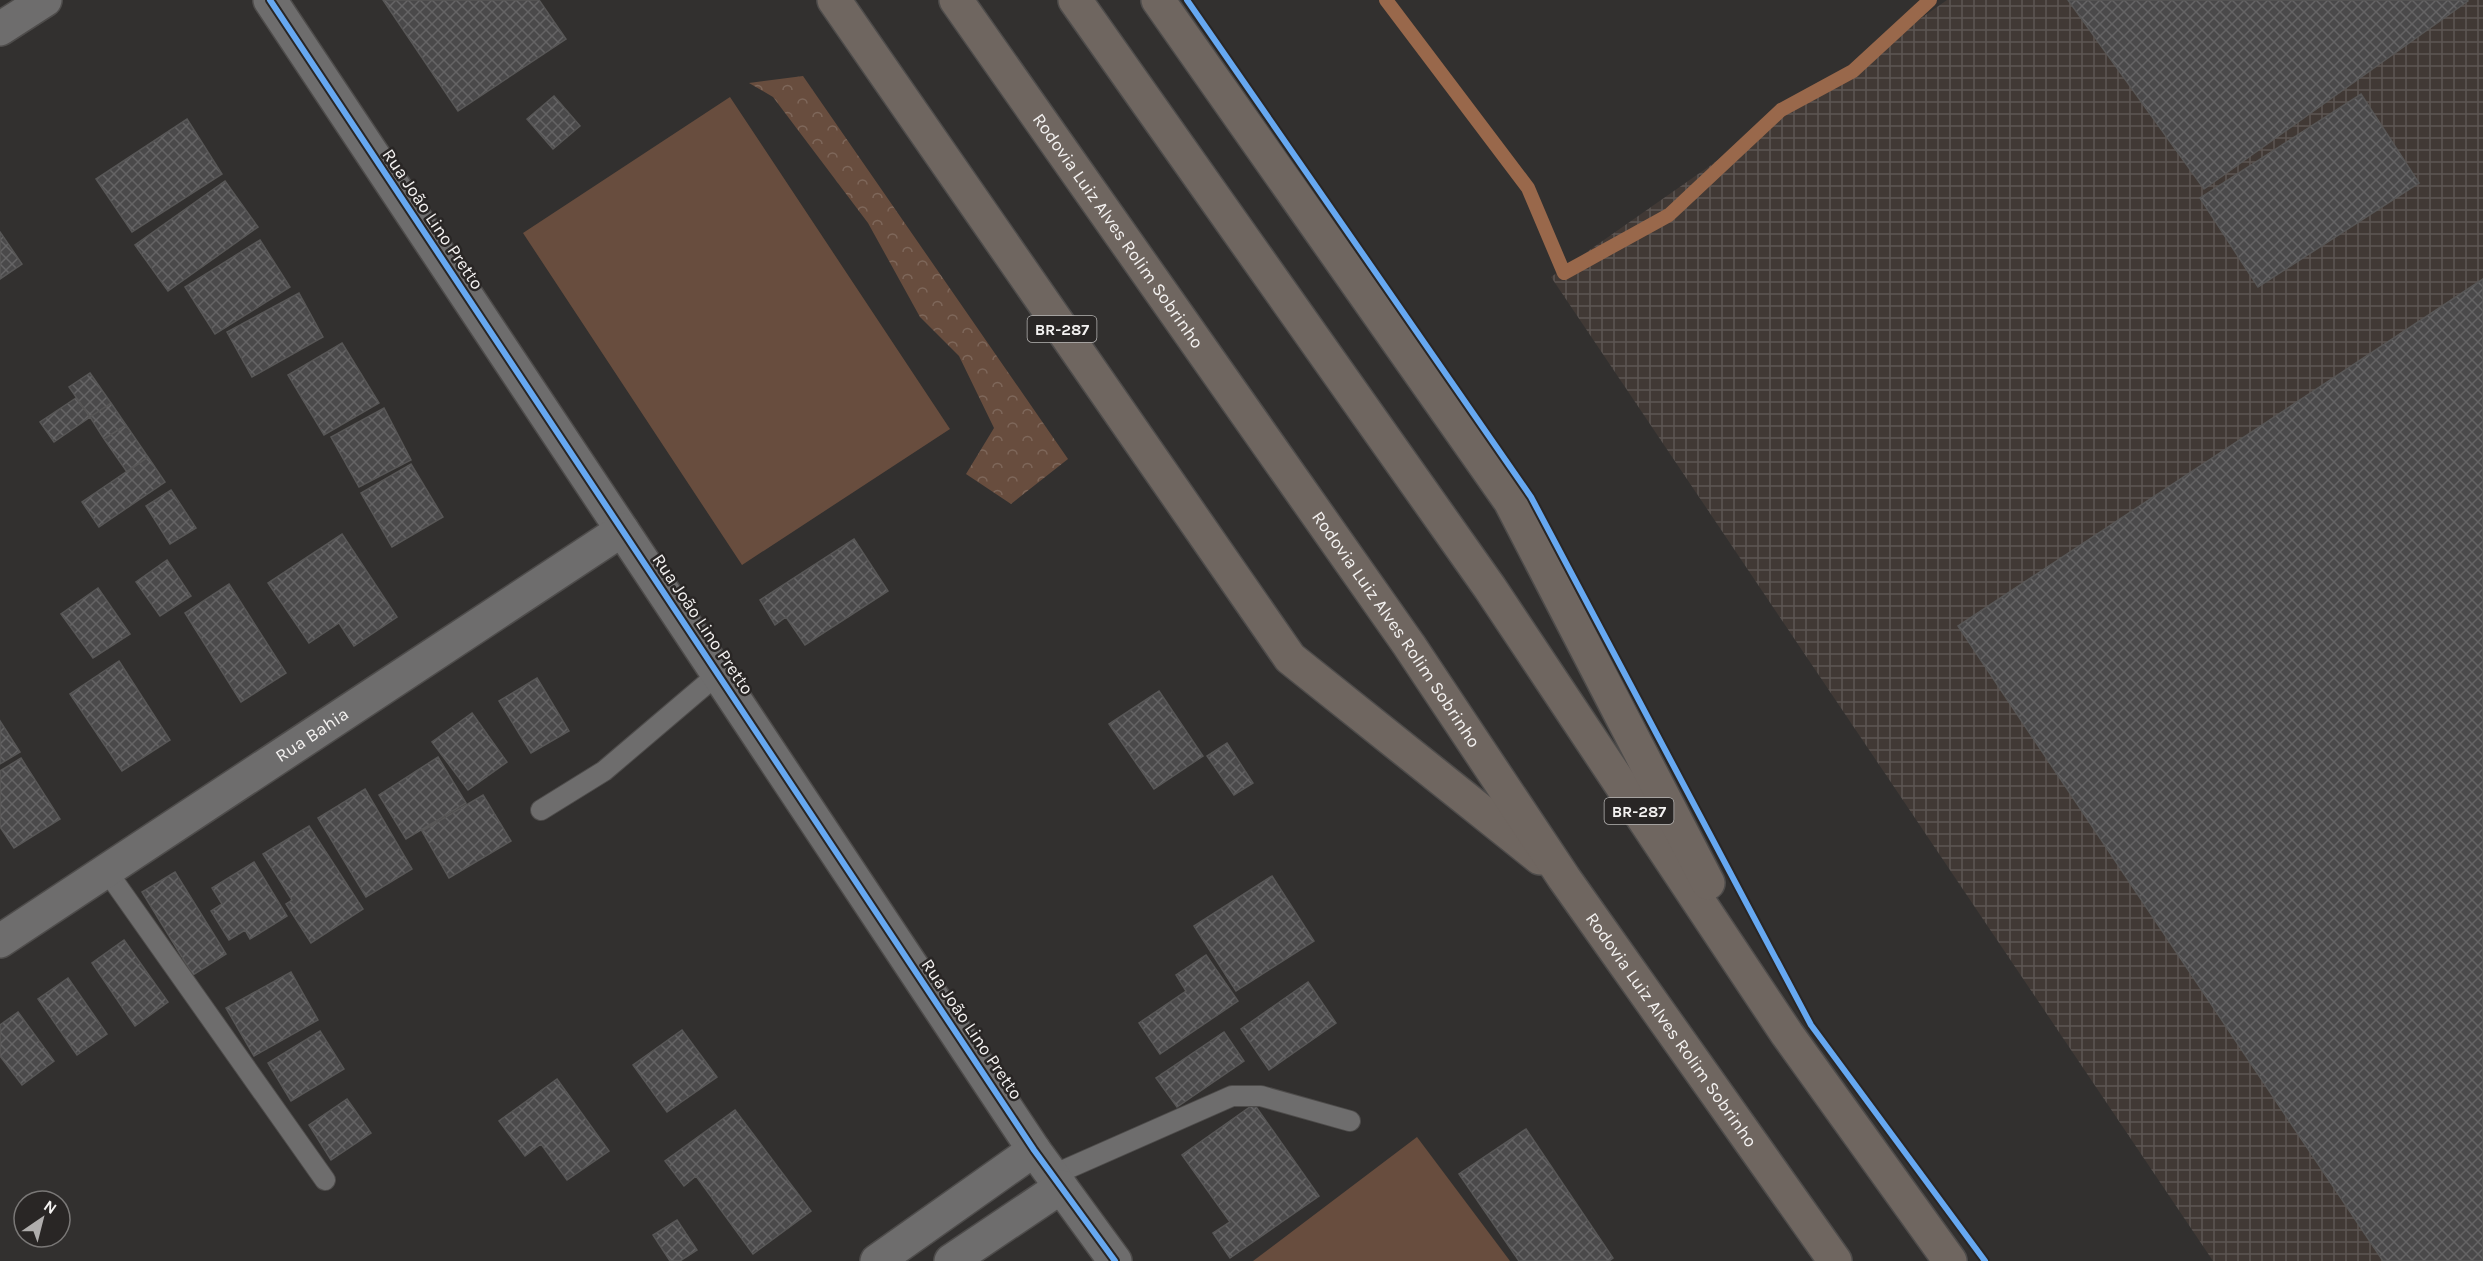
<svg xmlns="http://www.w3.org/2000/svg" width="2483" height="1261" font-family="Karla,sans-serif">
	<defs>
		<pattern id="industrial-grid" width="8" height="8" patternUnits="userSpaceOnUse" patternTransform="scale(1.5)"><rect width="8" height="8" fill="#413935"/><path d="M0 4h8M4 0v8" fill="none" stroke="#5d5653"/></pattern>
		<pattern id="forest-crowns" width="20" height="18" patternUnits="userSpaceOnUse" patternTransform="scale(1.5)"><rect width="20" height="18" fill="#684d3e"/><path d="M2 6a3 3 0 1 1 6 0M12 15a3 3 0 1 1 6 0" fill="none" stroke="#7e675a"/></pattern>
		<pattern id="building-cross-hatch" width="8" height="8" patternUnits="userSpaceOnUse" patternTransform="scale(1.5)"><rect width="8" height="8" fill="#4a494a"/><path d="M0 0l8 8M0 8l8-8" fill="none" stroke="#656465"/></pattern>
	</defs>
	<rect width="100%" height="100%" fill="#32302f"/>
	<path fill="url(#industrial-grid)" d="M 1947,0 L 2483,0 L 2483,1261 L 2213,1261 L 1551,277 Z"/>
	<path fill="url(#forest-crowns)" d="M 803,76 L 1068,459 L 1011,504 L 966,474 L 994,428 L 959,356 L 920,317 L 868,223 L 773,97 L 749,83 Z"/>
	<path fill="#684d3e" d="M 730,97 L 950,429 L 742,565 L 523,233 Z
		M 1417,1137 L 1510,1261 L 1253,1261 Z"/>
	<g fill="none" stroke-linecap="round" stroke-linejoin="round">
		<path stroke="#99684b" stroke-width="14" d="M 1386,0 L 1528,188 L 1564,273 L 1669,215 L 1781,110 L 1853,71 L 1930,0"/>
	</g>
	<path fill="url(#building-cross-hatch)" stroke="#585757" stroke-width="1.5" d="M 383,0 L 539,0 L 566,39 L 458,111 Z
		M 2068,0 L 2467,0 L 2468,1 L 2204,189 Z
		M 2361,94 L 2419,183 L 2258,287 L 2200,198 Z
		M 554,96 L 580,126 L 553,149 L 527,119 Z
		M 187,119 L 222,174 L 132,232 L 96,179 Z
		M 225,181 L 258,227 L 168,291 L 135,245 Z
		M 0,232 L 22,264 L 0,279 Z
		M 260,240 L 290,287 L 215,334 L 185,287 Z
		M 2483,279 L 2483,1261 L 2383,1261 L 1958,626 Z
		M 299,293 L 323,337 L 252,377 L 227,332 Z
		M 342,343 L 379,403 L 324,435 L 288,375 Z
		M 90,373 L 111,403 L 90,417 L 69,387 Z
		M 76,398 L 90,417 L 54,442 L 40,422 Z
		M 111,403 L 126,425 L 104,439 L 90,417 Z
		M 384,408 L 411,460 L 359,487 L 331,437 Z
		M 126,425 L 148,457 L 127,472 L 104,439 Z
		M 148,457 L 165,482 L 99,527 L 82,502 Z
		M 411,464 L 443,517 L 392,547 L 361,493 Z
		M 171,490 L 196,528 L 170,544 L 146,506 Z
		M 342,534 L 397,617 L 354,646 L 339,623 L 309,643 L 268,583 Z
		M 854,539 L 888,591 L 805,645 L 786,617 L 775,625 L 760,600 Z
		M 167,560 L 191,596 L 160,616 L 136,582 Z
		M 229,584 L 286,673 L 241,702 L 185,613 Z
		M 98,588 L 130,634 L 93,658 L 61,614 Z
		M 119,661 L 170,740 L 122,771 L 70,694 Z
		M 537,678 L 569,731 L 531,753 L 499,701 Z
		M 1159,691 L 1203,756 L 1154,789 L 1109,724 Z
		M 472,713 L 507,762 L 468,790 L 432,742 Z
		M 0,721 L 20,752 L 0,764 Z
		M 1227,743 L 1253,783 L 1234,795 L 1207,756 Z
		M 438,757 L 466,803 L 406,839 L 379,795 Z
		M 21,758 L 60,819 L 14,848 L 0,827 L 0,771 Z
		M 365,789 L 412,869 L 366,897 L 318,818 Z
		M 483,795 L 511,841 L 449,878 L 422,831 Z
		M 309,826 L 363,909 L 311,943 L 286,904 L 292,900 L 263,854 Z
		M 254,862 L 287,916 L 250,939 L 245,930 L 229,940 L 211,911 L 222,904 L 212,888 Z
		M 175,872 L 226,954 L 193,975 L 142,892 Z
		M 1272,876 L 1314,941 L 1236,991 L 1194,926 Z
		M 124,940 L 168,1002 L 135,1026 L 92,963 Z
		M 1206,955 L 1238,1001 L 1160,1054 L 1139,1023 L 1186,991 L 1176,975 Z
		M 291,972 L 318,1020 L 254,1056 L 226,1008 Z
		M 68,978 L 107,1034 L 77,1055 L 38,999 Z
		M 1308,982 L 1336,1023 L 1269,1070 L 1241,1029 Z
		M 18,1012 L 54,1061 L 22,1085 L 0,1056 L 0,1025 Z
		M 682,1030 L 717,1077 L 667,1112 L 633,1065 Z
		M 320,1031 L 344,1069 L 291,1101 L 268,1063 Z
		M 1224,1032 L 1244,1061 L 1177,1107 L 1156,1078 Z
		M 557,1079 L 609,1151 L 567,1180 L 541,1144 L 525,1156 L 499,1121 Z
		M 347,1099 L 371,1133 L 331,1160 L 309,1125 Z
		M 1254,1104 L 1319,1196 L 1230,1258 L 1213,1233 L 1230,1222 L 1182,1155 Z
		M 735,1110 L 811,1211 L 753,1254 L 696,1176 L 684,1186 L 665,1161 Z
		M 1526,1129 L 1613,1258 L 1609,1261 L 1519,1261 L 1459,1174 Z
		M 677,1220 L 697,1250 L 680,1261 L 670,1261 L 653,1235 Z"/>
	<g fill="none" stroke-linecap="round" stroke-linejoin="round">
		<defs>
			<path id="service" d="M 541,810 L 604,771 L 718,674
				M 106,870 L 325,1180
				M 1053,1175 L 1232,1096 L 1261,1096 L 1350,1121"/>
			<g id="minor">
				<path d="M 270,0 L 1034,1150 L 1115,1261"/>
				<path d="M 0,29 L 45,0"/>
				<path id="s1" d="M 0,941 L 622,530"/>
				<path d="M 877,1261 L 1034,1150"/>
				<path d="M 951,1261 L 1061,1187"/>
			</g>
			<g id="trunk">
				<path d="M 834,0 L 1290,658 L 1540,858"/>
				<path id="s2" d="M 956,0 L 1409,645 L 1564,878 L 1835,1261"/>
				<path d="M 1075,0 L 1490,588 L 1787,1034 L 1950,1261"/>
				<path d="M 1158,0 L 1510,501 L 1708,883"/>
			</g>
		</defs>
		<use href="#service" stroke="#4e4c4b" stroke-width="22"/>
		<use href="#minor" stroke="#4e4c4b" stroke-width="36"/>
		<use href="#trunk" stroke="#4e4c4b" stroke-width="36"/>
		<use href="#service" stroke="#6e6d6d" stroke-width="20"/>
		<use href="#minor" stroke="#6e6d6d" stroke-width="33"/>
		<use href="#trunk" stroke="#6f6660" stroke-width="33"/>
		<defs>
			<path id="cycleway" d="M 270,0 L 1034,1150 L 1115,1261
				M 1187,0 L 1531,497 L 1811,1025 L 1985,1261"/>
		</defs>
		<use href="#cycleway" stroke="#292625" stroke-width="10"/>
		<use href="#cycleway" stroke="#66a8f1" stroke-width="6"/>
	</g>
	<g text-anchor="middle" stroke-width="5" stroke-linejoin="round" paint-order="stroke">
		<g fill="#292625" stroke="#b7b5b4" stroke-width="1.5">
			<rect x="1027.5" y="316" width="69" height="26" rx="4.5"/>
			<rect x="1604.5" y="798" width="69" height="26" rx="4.5"/>
		</g>
		<g font-size="16" font-weight="bold" fill="#f4f2f1">
			<text x="1062" y="335">BR-287</text>
			<text x="1639" y="817">BR-287</text>
		</g>
		<g font-size="18" fill="#f4f2f1" stroke="#292625">
			<text transform="translate(433 219) rotate(56)" y="6">Rua João Lino Pretto</text>
			<text dy="6" stroke="none"><textPath href="#s2" startOffset="282">Rodovia Luiz Alves Rolim Sobrinho</textPath></text>
			<text transform="translate(703 624) rotate(56)" y="6">Rua João Lino Pretto</text>
			<text dy="6" stroke="none"><textPath href="#s2" startOffset="768">Rodovia Luiz Alves Rolim Sobrinho</textPath></text>
			<text dy="6" stroke="none"><textPath href="#s1" startOffset="374">Rua Bahia</textPath></text>
			<text transform="translate(972 1029) rotate(56)" y="6">Rua João Lino Pretto</text>
			<text dy="6" stroke="none"><textPath href="#s2" startOffset="1254">Rodovia Luiz Alves Rolim Sobrinho</textPath></text>
		</g>
	</g>
	<g transform="translate(42 1219) rotate(35)"><circle r="28" fill="#292625" stroke="#7a7877" stroke-width="1.5"/>
	<path d="M0-4.5L10 22L0 15L-10 22Z" fill="#b0aead"/>
	<text y="-9" font-size="16" font-weight="bold" text-anchor="middle" fill="#f4f2f1">N</text>
	</g>
</svg>
